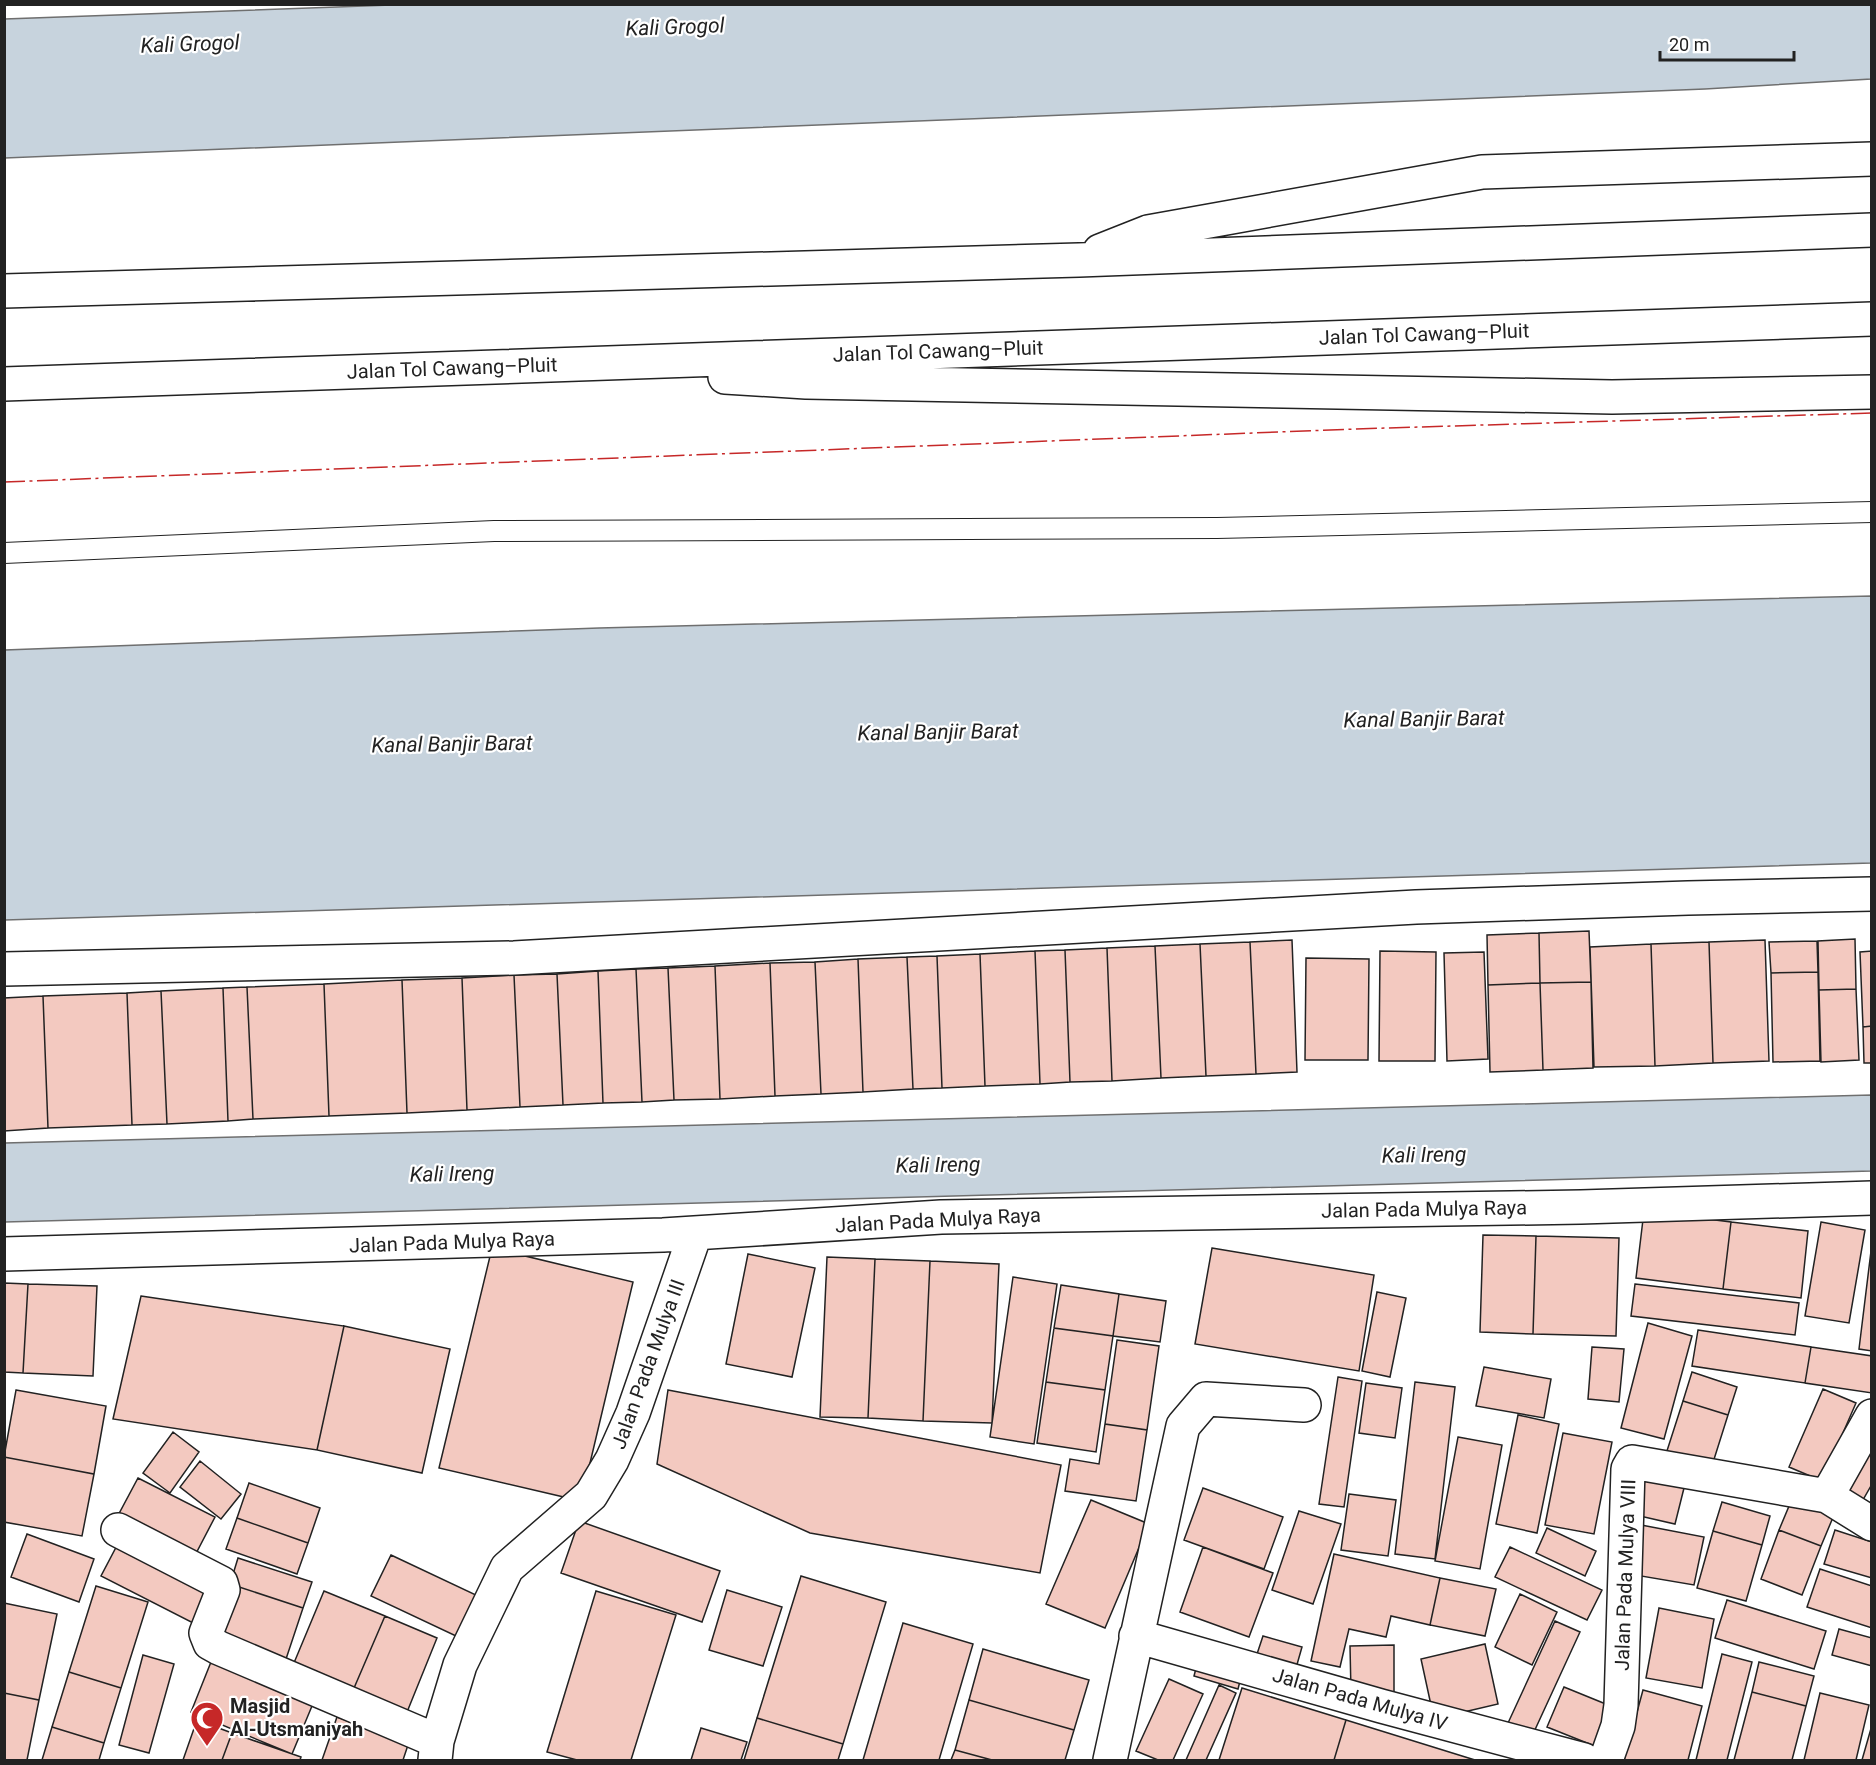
<svg xmlns="http://www.w3.org/2000/svg" width="1876" height="1765" font-family="Roboto,sans-serif">
	<rect width="100%" height="100%" fill="#fff"/>
	<path fill="#c7d3dd" stroke="#6f6f6f" stroke-width="1.5" d="M 419,4 L 1871,5 L 1871,79 L 1705,89 L 5,158 L 5,19 Z
		M 1871,596 L 1871,863 L 5,920 L 5,650 L 599,628 Z
		M 1871,1095 L 1871,1171 L 5,1222 L 5,1143 Z"/>
	<path fill="#f3c9c0" stroke="#222" stroke-width="1.5" d="M 1589,931 L 1591,982 L 1540,983 L 1539,933 Z
		M 1539,933 L 1540,983 L 1488,985 L 1487,935 Z
		M 1855,939 L 1856,989 L 1819,990 L 1818,941 Z
		M 1292,940 L 1297,1072 L 1256,1074 L 1250,942 Z
		M 1765,940 L 1769,1061 L 1713,1063 L 1709,942 Z
		M 1817,941 L 1818,972 L 1771,973 L 1769,942 Z
		M 1250,942 L 1256,1074 L 1206,1076 L 1200,944 Z
		M 1709,942 L 1713,1063 L 1655,1066 L 1651,944 Z
		M 1200,944 L 1206,1076 L 1161,1078 L 1155,946 Z
		M 1651,944 L 1655,1066 L 1594,1067 L 1590,947 Z
		M 1155,946 L 1161,1078 L 1112,1081 L 1107,948 Z
		M 1107,948 L 1112,1081 L 1070,1082 L 1065,950 Z
		M 1065,950 L 1070,1082 L 1040,1084 L 1035,951 Z
		M 1035,951 L 1040,1084 L 985,1086 L 980,954 Z
		M 1380,951 L 1436,952 L 1435,1061 L 1379,1061 Z
		M 1872,951 L 1872,1026 L 1863,1027 L 1860,952 Z
		M 1484,952 L 1488,1059 L 1447,1061 L 1444,953 Z
		M 980,954 L 985,1086 L 942,1088 L 937,956 Z
		M 937,956 L 942,1088 L 913,1089 L 907,957 Z
		M 907,957 L 913,1089 L 863,1092 L 858,959 Z
		M 1306,958 L 1369,959 L 1368,1060 L 1305,1060 Z
		M 858,959 L 863,1092 L 821,1094 L 815,962 Z
		M 815,962 L 821,1094 L 775,1096 L 770,963 Z
		M 770,963 L 775,1096 L 720,1099 L 715,966 Z
		M 715,966 L 720,1099 L 674,1100 L 668,968 Z
		M 668,968 L 674,1100 L 642,1102 L 636,969 Z
		M 636,969 L 642,1102 L 603,1103 L 598,971 Z
		M 598,971 L 603,1103 L 563,1105 L 557,974 Z
		M 1818,972 L 1820,1061 L 1773,1062 L 1771,973 Z
		M 557,974 L 563,1105 L 520,1107 L 514,975 Z
		M 514,975 L 520,1107 L 467,1110 L 462,978 Z
		M 462,978 L 467,1110 L 407,1113 L 402,980 Z
		M 402,980 L 407,1113 L 329,1116 L 324,984 Z
		M 1591,982 L 1593,1068 L 1543,1070 L 1540,983 Z
		M 1540,983 L 1543,1070 L 1490,1072 L 1488,985 Z
		M 324,984 L 329,1116 L 253,1119 L 247,987 Z
		M 247,987 L 253,1119 L 228,1121 L 223,988 Z
		M 223,988 L 228,1121 L 167,1124 L 161,991 Z
		M 1856,989 L 1859,1060 L 1821,1062 L 1819,990 Z
		M 161,991 L 167,1124 L 132,1125 L 127,993 Z
		M 127,993 L 132,1125 L 48,1128 L 43,996 Z
		M 43,996 L 48,1128 L 4,1131 L 4,998 Z
		M 1872,1026 L 1872,1063 L 1864,1063 L 1863,1027 Z
		M 1644,1211 L 1731,1222 L 1723,1289 L 1636,1278 Z
		M 1731,1222 L 1808,1231 L 1801,1298 L 1723,1289 Z
		M 1821,1222 L 1865,1230 L 1849,1323 L 1805,1316 Z
		M 1483,1235 L 1536,1236 L 1533,1334 L 1480,1332 Z
		M 1536,1236 L 1619,1238 L 1616,1336 L 1533,1334 Z
		M 1872,1243 L 1872,1351 L 1859,1349 Z
		M 492,1248 L 633,1282 L 581,1501 L 439,1468 Z
		M 1212,1248 L 1374,1275 L 1359,1371 L 1195,1344 Z
		M 748,1254 L 815,1268 L 792,1377 L 726,1364 Z
		M 827,1257 L 875,1259 L 868,1418 L 820,1417 Z
		M 875,1259 L 930,1261 L 923,1421 L 868,1418 Z
		M 930,1261 L 999,1264 L 992,1423 L 923,1421 Z
		M 1013,1277 L 1057,1284 L 1034,1444 L 990,1437 Z
		M 4,1283 L 28,1284 L 23,1373 L 4,1372 Z
		M 28,1284 L 97,1286 L 93,1376 L 23,1373 Z
		M 1635,1284 L 1799,1303 L 1795,1335 L 1631,1316 Z
		M 1061,1285 L 1119,1294 L 1113,1336 L 1054,1328 Z
		M 1377,1292 L 1406,1298 L 1390,1377 L 1362,1371 Z
		M 1119,1294 L 1166,1301 L 1160,1342 L 1113,1336 Z
		M 141,1296 L 344,1326 L 317,1450 L 113,1419 Z
		M 1648,1323 L 1692,1336 L 1664,1439 L 1621,1428 Z
		M 344,1326 L 450,1349 L 422,1473 L 317,1450 Z
		M 1054,1328 L 1113,1336 L 1105,1390 L 1046,1382 Z
		M 1698,1330 L 1811,1347 L 1805,1383 L 1692,1366 Z
		M 1117,1340 L 1159,1346 L 1147,1430 L 1105,1424 Z
		M 1592,1347 L 1624,1349 L 1619,1402 L 1588,1399 Z
		M 1811,1347 L 1872,1356 L 1872,1393 L 1805,1383 Z
		M 1484,1367 L 1551,1379 L 1544,1418 L 1476,1406 Z
		M 1692,1372 L 1737,1387 L 1728,1415 L 1683,1401 Z
		M 1338,1377 L 1362,1381 L 1344,1507 L 1319,1504 Z
		M 1046,1382 L 1105,1390 L 1096,1452 L 1037,1443 Z
		M 1415,1382 L 1455,1387 L 1435,1559 L 1395,1554 Z
		M 1366,1383 L 1402,1388 L 1395,1438 L 1359,1433 Z
		M 1823,1389 L 1856,1403 L 1822,1481 L 1789,1467 Z
		M 16,1390 L 106,1406 L 94,1474 L 4,1457 Z
		M 668,1390 L 1061,1465 L 1040,1573 L 810,1533 L 657,1464 Z
		M 1683,1401 L 1728,1415 L 1710,1472 L 1665,1457 Z
		M 1518,1415 L 1559,1424 L 1537,1533 L 1496,1524 Z
		M 1105,1424 L 1147,1430 L 1136,1501 L 1065,1491 L 1070,1459 L 1099,1464 Z
		M 173,1432 L 199,1452 L 170,1493 L 143,1473 Z
		M 1563,1433 L 1612,1442 L 1594,1534 L 1545,1525 Z
		M 1872,1434 L 1872,1484 L 1860,1505 L 1836,1492 Z
		M 1458,1437 L 1502,1445 L 1480,1569 L 1435,1561 Z
		M 4,1457 L 94,1474 L 82,1536 L 4,1522 Z
		M 200,1461 L 241,1494 L 221,1519 L 180,1487 Z
		M 1641,1470 L 1686,1480 L 1675,1524 L 1631,1514 Z
		M 138,1478 L 215,1517 L 191,1563 L 114,1523 Z
		M 249,1483 L 320,1508 L 308,1543 L 237,1518 Z
		M 1203,1488 L 1283,1517 L 1264,1569 L 1184,1540 Z
		M 1349,1494 L 1396,1500 L 1388,1556 L 1341,1550 Z
		M 1792,1499 L 1834,1515 L 1821,1546 L 1779,1530 Z
		M 1091,1500 L 1149,1524 L 1105,1628 L 1046,1604 Z
		M 1722,1502 L 1770,1516 L 1762,1545 L 1713,1531 Z
		M 1299,1511 L 1341,1524 L 1313,1604 L 1272,1590 Z
		M 237,1518 L 308,1543 L 297,1574 L 226,1549 Z
		M 579,1521 L 720,1571 L 702,1622 L 561,1573 Z
		M 1636,1524 L 1704,1537 L 1694,1585 L 1629,1574 Z
		M 1547,1528 L 1596,1551 L 1585,1576 L 1536,1553 Z
		M 1779,1530 L 1821,1546 L 1802,1595 L 1761,1579 Z
		M 1835,1530 L 1872,1542 L 1872,1578 L 1824,1564 Z
		M 1713,1531 L 1762,1545 L 1746,1601 L 1697,1588 Z
		M 27,1534 L 94,1559 L 79,1602 L 11,1577 Z
		M 122,1536 L 219,1586 L 199,1626 L 101,1576 Z
		M 1203,1547 L 1273,1573 L 1249,1637 L 1180,1612 Z
		M 1510,1547 L 1602,1590 L 1587,1620 L 1495,1577 Z
		M 1334,1554 L 1440,1578 L 1430,1625 L 1391,1616 L 1386,1637 L 1349,1629 L 1340,1667 L 1311,1661 Z
		M 391,1555 L 476,1595 L 456,1636 L 371,1596 Z
		M 238,1558 L 312,1582 L 303,1608 L 230,1584 Z
		M 1820,1569 L 1872,1586 L 1872,1628 L 1807,1607 Z
		M 801,1576 L 886,1602 L 843,1744 L 757,1718 Z
		M 1440,1578 L 1496,1589 L 1485,1636 L 1430,1625 Z
		M 230,1584 L 303,1608 L 285,1662 L 212,1638 Z
		M 96,1586 L 148,1602 L 121,1688 L 69,1672 Z
		M 727,1590 L 782,1607 L 763,1666 L 709,1650 Z
		M 324,1591 L 385,1616 L 351,1695 L 291,1670 Z
		M 596,1591 L 676,1615 L 631,1760 L 577,1760 L 547,1752 Z
		M 1520,1594 L 1557,1612 L 1532,1665 L 1495,1647 Z
		M 1727,1600 L 1826,1631 L 1814,1669 L 1715,1638 Z
		M 4,1603 L 57,1614 L 39,1700 L 4,1693 Z
		M 1659,1608 L 1714,1619 L 1702,1688 L 1646,1678 Z
		M 385,1616 L 437,1638 L 405,1717 L 351,1695 Z
		M 1555,1621 L 1580,1632 L 1533,1734 L 1508,1723 Z
		M 903,1623 L 973,1644 L 939,1760 L 863,1760 Z
		M 1839,1629 L 1872,1638 L 1872,1666 L 1832,1655 Z
		M 1263,1636 L 1302,1647 L 1294,1675 L 1254,1663 Z
		M 1485,1644 L 1498,1704 L 1434,1719 L 1421,1659 Z
		M 1394,1645 L 1394,1706 L 1351,1692 L 1350,1646 Z
		M 983,1649 L 1089,1680 L 1074,1730 L 969,1700 Z
		M 215,1652 L 317,1694 L 292,1754 L 191,1712 Z
		M 1722,1654 L 1752,1662 L 1727,1760 L 1696,1760 Z
		M 143,1655 L 174,1664 L 149,1753 L 119,1745 Z
		M 1199,1657 L 1243,1669 L 1238,1689 L 1194,1676 Z
		M 1759,1662 L 1814,1676 L 1806,1706 L 1752,1692 Z
		M 69,1672 L 121,1688 L 104,1743 L 52,1727 Z
		M 1169,1679 L 1203,1694 L 1173,1760 L 1158,1760 L 1136,1751 Z
		M 1219,1685 L 1236,1693 L 1206,1760 L 1186,1760 Z
		M 1564,1687 L 1618,1709 L 1602,1749 L 1547,1727 Z
		M 1242,1688 L 1346,1720 L 1334,1760 L 1219,1760 Z
		M 1643,1690 L 1702,1706 L 1688,1760 L 1624,1760 Z
		M 1752,1692 L 1806,1706 L 1792,1760 L 1734,1760 Z
		M 4,1693 L 39,1700 L 27,1760 L 4,1760 Z
		M 1820,1693 L 1869,1705 L 1856,1760 L 1804,1760 Z
		M 969,1700 L 1074,1730 L 1065,1760 L 992,1760 L 955,1750 Z
		M 337,1717 L 409,1742 L 403,1760 L 322,1760 Z
		M 757,1718 L 843,1744 L 838,1760 L 744,1760 Z
		M 197,1720 L 232,1733 L 222,1760 L 183,1760 Z
		M 1346,1720 L 1475,1760 L 1334,1760 Z
		M 1872,1725 L 1872,1760 L 1862,1760 Z
		M 52,1727 L 104,1743 L 99,1760 L 42,1760 Z
		M 701,1728 L 747,1742 L 741,1760 L 691,1760 Z
		M 232,1733 L 301,1757 L 300,1760 L 222,1760 Z
		M 955,1750 L 992,1760 L 951,1760 Z"/>
	<g fill="none" stroke-linecap="round" stroke-linejoin="round">
		<defs>
			<path id="lane" d="M 4,553 L 494,531 L 1217,528 L 1872,512"/>
			<path id="street" d="M 4,969 L 514,958 L 1416,907 L 1688,898 L 1872,894
				M 4,1254 L 663,1235 L 941,1217 L 1581,1207 L 1872,1198
				M 1827,1496 L 1872,1416
				M 118,1530 L 221,1583 L 223,1590 L 206,1633 L 210,1643 L 219,1648 L 437,1741
				M 1136,1636 L 1381,1706 L 1584,1760
				M 435,1760 L 437,1741 L 460,1665 L 507,1568 L 591,1495 L 612,1460 L 633,1413 L 695,1234
				M 1110,1760 L 1183,1426 L 1206,1399 L 1304,1405
				M 1606,1760 L 1618,1726 L 1621,1705 L 1628,1469 L 1632,1462 L 1827,1496 L 1872,1524"/>
			<path id="highway" d="M 1100,251 L 1148,232 L 1482,172 L 1872,159
				M 4,291 L 1079,260 L 1872,230
				M 725,377 L 806,382 L 1612,397 L 1872,392
				M 4,384 L 1872,319"/>
		</defs>
		<use href="#lane" stroke="#222" stroke-width="22"/>
		<use href="#street" stroke="#222" stroke-width="36"/>
		<use href="#highway" stroke="#222" stroke-width="36"/>
		<use href="#lane" stroke="#fff" stroke-width="20"/>
		<use href="#street" stroke="#fff" stroke-width="33"/>
		<use href="#highway" stroke="#fff" stroke-width="33"/>
		<path stroke="#c62828" stroke-width="1.5" stroke-dasharray="21 4.5 3 4.5" stroke-linecap="butt" d="M 4,482 L 1355,429 L 1872,413"/>
	</g>
	<defs>
		<symbol id="mosque-pin" viewBox="-11 -11 22 30"><path d="M0 17L-7.5 6A9.5 9.5 0 1 1 7.5 6Z" fill="#c62828" stroke="#fff"/><path d="M3.5-4.9A6 6 0 1 0 3.5 4.9A5 5 0 1 1 3.5-4.9Z" fill="#fff"/></symbol>
	</defs>
	<g fill-rule="evenodd">
		<use href="#mosque-pin" x="188" y="1699" width="38" height="52"/>
	</g>
	<g text-anchor="middle" stroke-width="4.5" stroke-linejoin="round" paint-order="stroke">
		<g font-size="20" fill="#222" stroke="#fff">
			<text transform="translate(1424 334) rotate(-2)" y="7">Jalan Tol Cawang–Pluit</text>
			<text transform="translate(938 351) rotate(-2)" y="7">Jalan Tol Cawang–Pluit</text>
			<text transform="translate(452 368) rotate(-2)" y="7">Jalan Tol Cawang–Pluit</text>
			<text transform="translate(1424 1209) rotate(-1)" y="7">Jalan Pada Mulya Raya</text>
			<text transform="translate(938 1220) rotate(-3)" y="7">Jalan Pada Mulya Raya</text>
			<text transform="translate(452 1242) rotate(-2)" y="7">Jalan Pada Mulya Raya</text>
			<text transform="translate(648 1364) rotate(-70)" y="7">Jalan Pada Mulya III</text>
			<text transform="translate(1625 1575) rotate(-88)" y="7">Jalan Pada Mulya VIII</text>
			<text transform="translate(1360 1699) rotate(16)" y="7">Jalan Pada Mulya IV</text>
		</g>
		<g font-size="20" font-weight="bold" fill="#222" stroke="#fff" text-anchor="start">
			<text x="230" y="1713">Masjid<tspan x="230" dy="23">Al-Utsmaniyah</tspan></text>
		</g>
		<g font-size="21" font-style="italic" fill="#222" stroke="#fff">
			<text transform="translate(675 27) rotate(-2)" y="7">Kali Grogol</text>
			<text transform="translate(190 44) rotate(-2)" y="7">Kali Grogol</text>
			<text transform="translate(1424 719) rotate(-1)" y="7">Kanal Banjir Barat</text>
			<text transform="translate(938 732) rotate(-1)" y="7">Kanal Banjir Barat</text>
			<text transform="translate(452 744) rotate(-1)" y="7">Kanal Banjir Barat</text>
			<text transform="translate(1424 1155) rotate(-1)" y="7">Kali Ireng</text>
			<text transform="translate(938 1165) rotate(-1)" y="7">Kali Ireng</text>
			<text transform="translate(452 1174) rotate(-1)" y="7">Kali Ireng</text>
		</g>
	</g>
	<rect width="1876" height="1765" fill="none" stroke="#222222" stroke-width="12"/>
	<path d="M1660 51v9h134v-9" fill="none" stroke="#222222" stroke-width="3"/>
	<text x="1669" y="51" font-size="18" fill="#222222" stroke="#ffffff" stroke-width="4.5" paint-order="stroke">20 m</text>
</svg>
